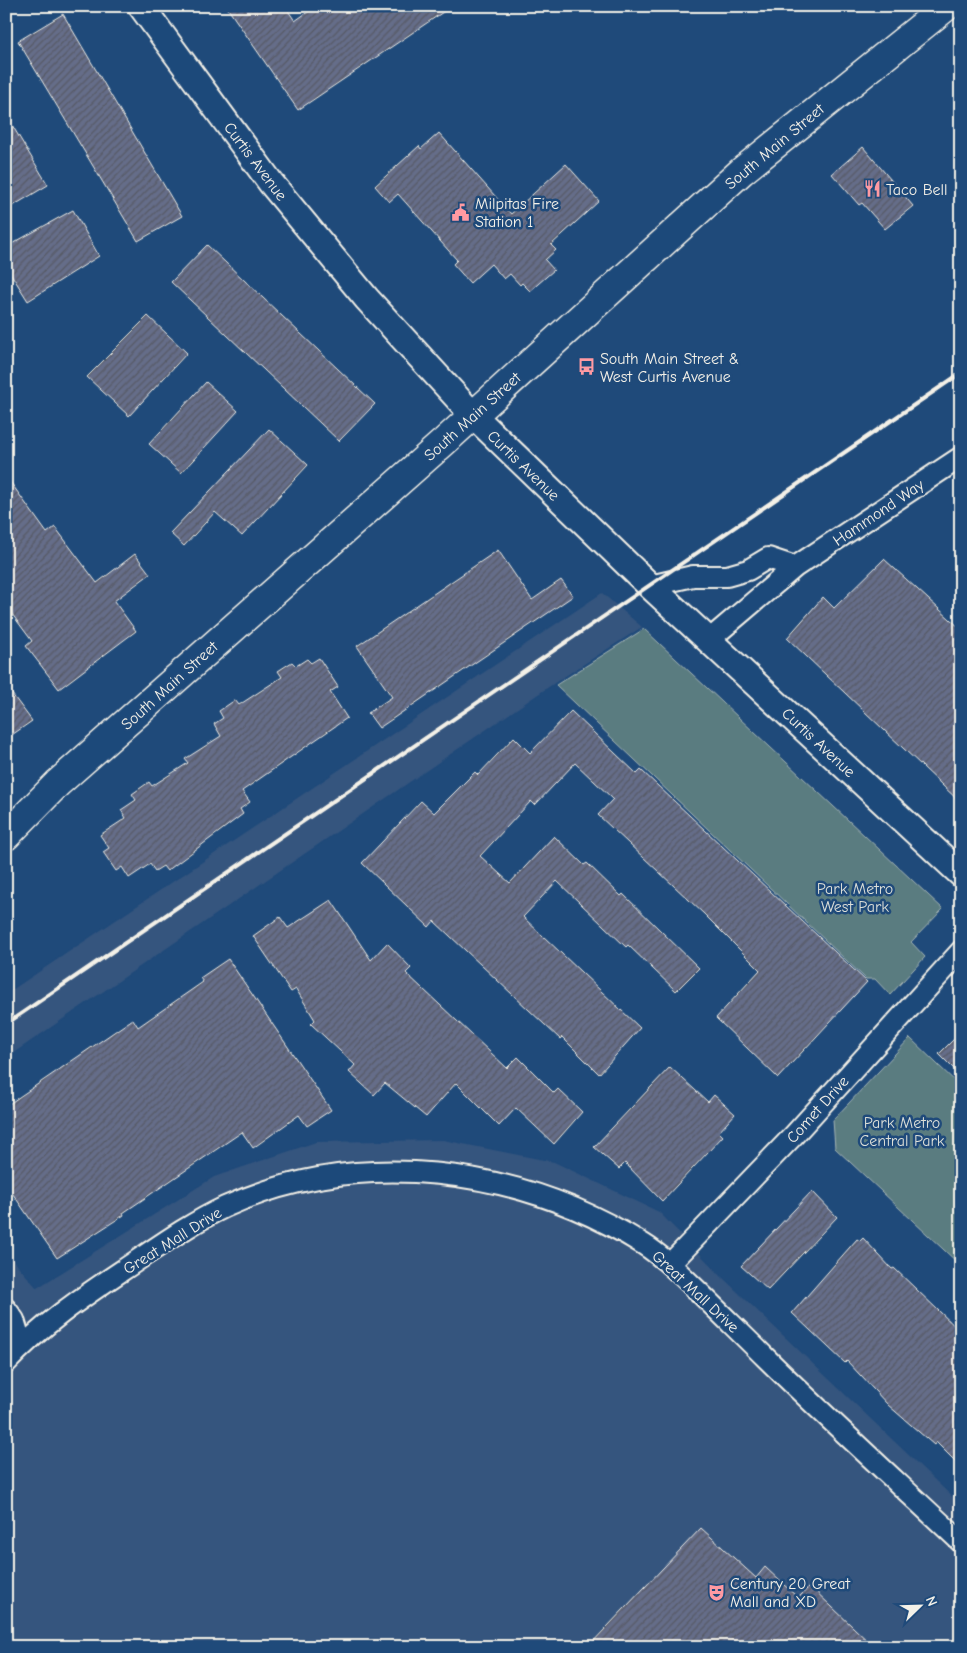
<svg xmlns="http://www.w3.org/2000/svg" width="967" height="1653" font-family="'Comic Neue',sans-serif">
	<defs>
		<pattern id="building-hatch" width="6" height="6" patternUnits="userSpaceOnUse" patternTransform="scale(1.25)"><rect width="6" height="6" fill="#656d89"/><path d="M-1 1l2-2M0 6l6-6M5 7l2-2" fill="none" stroke="#565964"/></pattern>
	</defs>
	<rect width="100%" height="100%" fill="#1f4a7a"/>
	<filter id="ink" filterUnits="userSpaceOnUse"><feTurbulence type="fractalNoise" baseFrequency=".02" numOctaves="2"/><feDisplacementMap in="SourceGraphic" scale="10" xChannelSelector="R" yChannelSelector="G"/><feConvolveMatrix kernelMatrix="1 2 1 2 8 2 1 2 1" color-interpolation-filters="sRGB"/></filter>
	<g filter="url(#ink)">
		<path fill="#34547e" d="M 602,593 L 642,627 L 553,684 L 6,1058 L 6,994 Z
			M 443,1140 L 554,1162 L 659,1212 L 722,1277 L 961,1505 L 961,1647 L 6,1647 L 6,1252 L 37,1288 L 214,1177 L 316,1142 Z"/>
		<path fill="#5a7b80" stroke="#a7b6b4" d="M 644,629 L 943,909 L 911,942 L 925,957 L 890,995 L 875,979 L 866,979 L 556,685 Z
			M 910,1038 L 961,1087 L 961,1263 L 959,1264 L 835,1148 L 833,1120 Z"/>
		<path fill="url(#building-hatch)" stroke="#f4f1e8" d="M 226,6 L 285,6 L 295,21 L 316,6 L 452,6 L 298,110 Z
			M 63,14 L 182,216 L 138,241 L 18,41 Z
			M 6,115 L 48,185 L 6,210 Z
			M 439,133 L 511,214 L 566,164 L 599,201 L 551,245 L 556,250 L 545,260 L 554,270 L 530,291 L 522,283 L 520,285 L 510,274 L 504,279 L 491,264 L 470,283 L 453,264 L 457,260 L 398,194 L 389,202 L 375,186 L 419,146 L 421,149 Z
			M 863,147 L 913,206 L 885,229 L 862,203 L 859,205 L 832,174 Z
			M 73,210 L 99,256 L 28,301 L 6,266 L 6,247 Z
			M 207,245 L 375,404 L 339,441 L 171,282 Z
			M 148,316 L 187,353 L 129,416 L 87,377 Z
			M 206,382 L 238,411 L 181,473 L 149,444 Z
			M 269,429 L 308,465 L 242,536 L 215,512 L 184,546 L 170,533 Z
			M 6,476 L 47,533 L 55,527 L 97,583 L 135,554 L 150,574 L 114,601 L 136,631 L 59,689 L 26,646 L 32,641 L 6,606 Z
			M 498,550 L 532,600 L 561,580 L 573,596 L 379,728 L 368,713 L 392,697 L 357,646 Z
			M 884,559 L 961,629 L 961,803 L 787,638 L 823,597 L 834,608 Z
			M 319,658 L 338,687 L 330,692 L 347,718 L 242,791 L 250,802 L 240,809 L 243,814 L 167,871 L 163,866 L 155,871 L 150,864 L 129,878 L 122,867 L 116,871 L 103,852 L 109,848 L 100,835 L 126,818 L 121,810 L 136,800 L 132,794 L 149,782 L 152,786 L 188,763 L 185,759 L 221,736 L 214,724 L 223,718 L 219,711 L 235,700 L 239,705 L 282,677 L 278,671 L 292,662 L 296,666 L 307,659 L 311,663 Z
			M 6,686 L 32,721 L 6,739 Z
			M 571,711 L 637,774 L 641,770 L 867,982 L 778,1078 L 716,1018 L 760,970 L 704,914 L 598,815 L 613,799 L 575,763 L 535,805 L 531,801 L 480,856 L 510,883 L 554,836 L 584,865 L 587,863 L 621,896 L 623,894 L 699,968 L 676,991 L 628,945 L 626,947 L 557,881 L 523,917 L 640,1028 L 599,1074 L 562,1037 L 560,1039 L 434,921 L 429,927 L 362,863 L 421,801 L 434,813 L 475,772 L 478,775 L 514,737 L 530,753 Z
			M 331,900 L 371,960 L 387,943 L 411,968 L 406,973 L 507,1068 L 518,1057 L 554,1093 L 558,1089 L 582,1112 L 554,1144 L 516,1108 L 499,1126 L 456,1083 L 426,1117 L 385,1083 L 374,1095 L 349,1072 L 355,1065 L 311,1024 L 315,1020 L 296,989 L 291,992 L 253,936 L 280,917 L 288,928 Z
			M 228,959 L 331,1110 L 307,1126 L 299,1115 L 253,1148 L 242,1132 L 123,1213 L 124,1215 L 57,1258 L 6,1184 L 6,1106 L 133,1019 L 138,1027 L 203,982 L 200,978 Z
			M 961,1032 L 961,1076 L 939,1054 Z
			M 670,1067 L 708,1102 L 714,1095 L 735,1114 L 719,1132 L 723,1136 L 662,1201 L 625,1163 L 619,1169 L 594,1147 Z
			M 812,1191 L 837,1217 L 768,1290 L 741,1266 Z
			M 863,1238 L 892,1269 L 894,1268 L 961,1332 L 961,1467 L 936,1442 L 934,1445 L 888,1405 L 847,1361 L 845,1363 L 792,1313 L 857,1239 L 860,1241 Z
			M 701,1528 L 756,1578 L 765,1567 L 798,1598 L 810,1586 L 874,1647 L 588,1647 Z"/>
		<g fill="none" stroke-linecap="round" stroke-linejoin="round">
			<defs>
				<path id="minor" d="M 650,586 L 693,576 L 727,576 L 748,570 L 768,558 L 795,567
					M 709,640 L 795,567 L 961,457
					M 670,1264 L 794,1135 L 961,951
					M 6,1309 L 14,1320 L 22,1346
					M 6,1363 C 40,1326 81,1298 123,1270 C 156,1248 189,1224 225,1207 C 360,1146 519,1167 643,1244 C 664,1257 681,1275 699,1292 C 721,1314 743,1335 765,1357 C 829,1420 895,1480 961,1542"/>
				<path id="tertiary" d="M 141,6 L 271,183 L 367,299 L 473,415 L 650,586 L 961,874"/>
				<path id="secondary" d="M 6,836 L 58,783 L 445,441 L 742,171 L 947,6"/>
			</defs>
			<use href="#minor" stroke="#f4f1e8" stroke-width="24"/>
			<use href="#tertiary" stroke="#f4f1e8" stroke-width="29"/>
			<use href="#secondary" stroke="#f4f1e8" stroke-width="31"/>
			<use href="#minor" stroke="#1f4a7a" stroke-width="20"/>
			<use href="#tertiary" stroke="#1f4a7a" stroke-width="25"/>
			<use href="#secondary" stroke="#1f4a7a" stroke-width="28"/>
			<path stroke="#f4f1e8" stroke-width="4" d="M 6,1024 L 961,373"/>
		</g>
	</g>
	<defs>
		<symbol id="restaurant-bare" viewBox="-9 -9 18 18"><path d="M-5-6h1v4h1v-4h1v4h1v-4h1v5L-1.5 .5V6h-2V.5L-5-1ZM5-6V6H3V1.5H1.5Q1.5-4 5-6Z" fill="#ff9aa2" stroke="#1f4a7a" stroke-width="2.5" paint-order="stroke"/></symbol>
		<symbol id="civic-bare" viewBox="-9 -9 18 18"><path d="M-.6-6.5H3V-4.5H.6V-3L4-1V1h2V6H-6V1h2V-1L-.6-3ZM-1.2 2.5V6h2.4V2.5Z" fill="#ff9aa2" stroke="#1f4a7a" stroke-width="2.5" paint-order="stroke"/></symbol>
		<symbol id="bus-bare" viewBox="-9 -9 18 18"><path d="M-5-6H5V4H4V6H2V4H-2V6H-4V4H-5ZM-3.5-4V0h7V-4ZM-3.5 1.2v1.5H-2V1.2ZM2 1.2v1.5H3.5V1.2Z" fill="#ff9aa2" stroke="#1f4a7a" stroke-width="2.5" paint-order="stroke"/></symbol>
		<symbol id="theatre-bare" viewBox="-9 -9 18 18"><path d="M-5-5.5Q0-4 5-5.5V0Q5 5 0 6Q-5 5-5 0ZM-3.3-2.5H-1v1.5H-3.3ZM1-2.5H3.3v1.5H1ZM-2.8 1Q0 5.5 2.8 1Z" fill="#ff9aa2" stroke="#1f4a7a" stroke-width="2.5" paint-order="stroke"/></symbol>
	</defs>
	<g fill-rule="evenodd">
		<use href="#restaurant-bare" x="860" y="176" width="25" height="25"/>
		<use href="#civic-bare" x="448" y="200" width="25" height="25"/>
		<use href="#bus-bare" x="574" y="354" width="25" height="25"/>
		<use href="#theatre-bare" x="704" y="1580" width="25" height="25"/>
	</g>
	<g text-anchor="middle" stroke-width="5" stroke-linejoin="round" paint-order="stroke">
		<g font-size="16" fill="#f4f1e8" stroke="#1f4a7a">
			<text transform="translate(774 146) rotate(-40)" y="6">South Main Street</text>
			<text transform="translate(256 161) rotate(53)" y="6">Curtis Avenue</text>
			<text transform="translate(472 416) rotate(-42)" y="6">South Main Street</text>
			<text transform="translate(524 465) rotate(44)" y="6">Curtis Avenue</text>
			<text transform="translate(878 512) rotate(-34)" y="6">Hammond Way</text>
			<text transform="translate(169 685) rotate(-42)" y="6">South Main Street</text>
			<text transform="translate(819 742) rotate(43)" y="6">Curtis Avenue</text>
			<text transform="translate(817 1109) rotate(-48)" y="6">Comet Drive</text>
			<text transform="translate(172 1240) rotate(-32)" y="6">Great Mall Drive</text>
			<text transform="translate(696 1291) rotate(43)" y="6">Great Mall Drive</text>
		</g>
		<g font-size="16" fill="#f4f1e8" stroke="#1f4a7a" text-anchor="start">
			<text x="886" y="195">Taco Bell</text>
			<text x="475" y="209">Milpitas Fire<tspan x="475" dy="18">Station 1</tspan></text>
			<text x="600" y="364">South Main Street &amp;<tspan x="600" dy="18">West Curtis Avenue</tspan></text>
			<text x="730" y="1589">Century 20 Great<tspan x="730" dy="18">Mall and XD</tspan></text>
		</g>
		<g font-size="16" fill="#dddfd8" stroke="#1f4a7a">
			<text x="855" y="894">Park Metro<tspan x="855" dy="18">West Park</tspan></text>
			<text x="902" y="1128">Park Metro<tspan x="902" dy="18">Central Park</tspan></text>
		</g>
	</g>
	<rect width="967" height="1653" fill="none" stroke="#1f4a7a" stroke-width="25"/>
	<rect x="12" y="12" width="942" height="1628" fill="none" stroke="#f4f1e8" stroke-width="2" filter="url(#ink)"/>
	<g transform="translate(920 1606) rotate(67)" stroke="#1f4a7a" stroke-width="4" paint-order="stroke">
	<path d="M0-4L9 19L0 12L-9 19Z" fill="#f4f1e8"/>
	<text y="-8" font-size="14" font-weight="bold" text-anchor="middle" fill="#f4f1e8">N</text>
	</g>
</svg>
